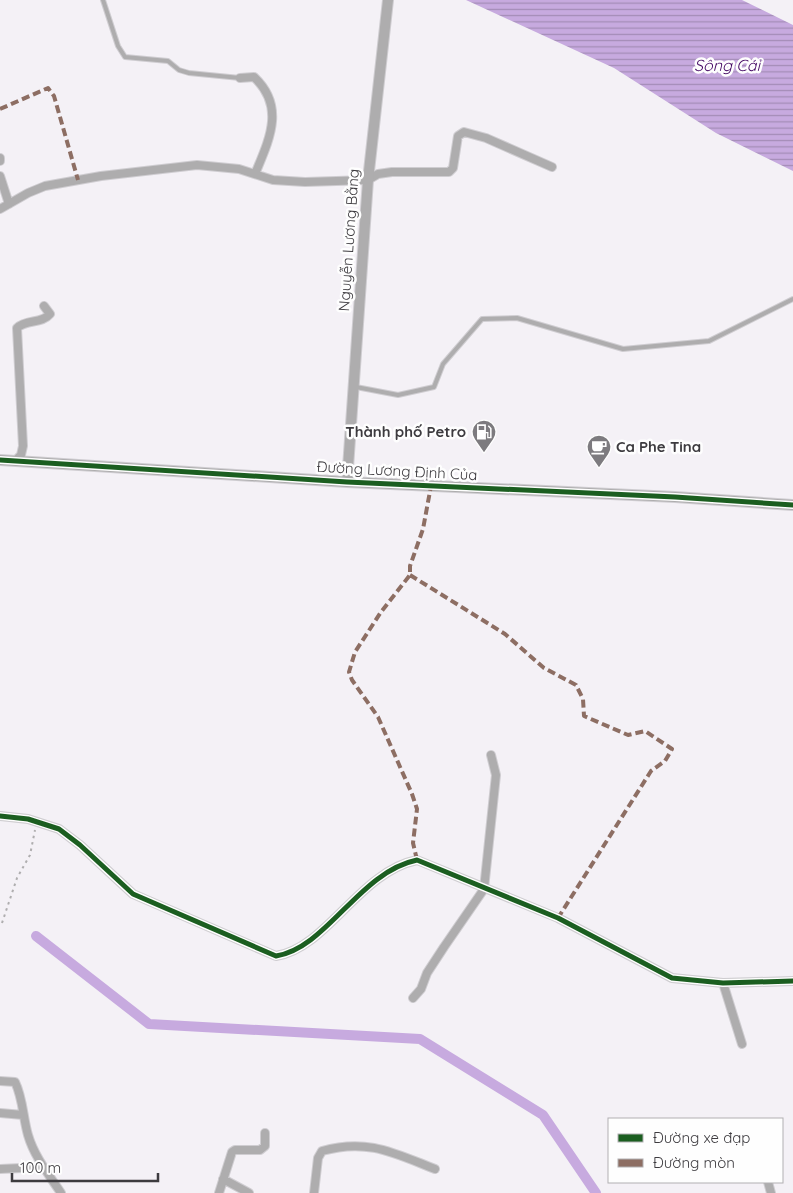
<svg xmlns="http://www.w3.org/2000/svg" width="793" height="1193" font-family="Quicksand,sans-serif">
	<defs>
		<pattern id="water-rules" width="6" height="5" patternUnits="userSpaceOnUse" patternTransform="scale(1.25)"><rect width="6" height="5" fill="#c7aadf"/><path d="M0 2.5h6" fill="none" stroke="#a38cb6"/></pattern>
	</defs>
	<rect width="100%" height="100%" fill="#f4f1f6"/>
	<path fill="url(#water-rules)" d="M 466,0 L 742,0 L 793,25 L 793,171 L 716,133 L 614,68 Z"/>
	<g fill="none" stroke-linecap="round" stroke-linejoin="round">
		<path stroke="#c7aadf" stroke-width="10" d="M 36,936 L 149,1024 L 420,1039 L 543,1115 L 596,1193"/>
		<defs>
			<path id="service" d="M 103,0 L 118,46 L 125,57 L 168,61 L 179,70 L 189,73 L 240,78
				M 356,387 L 398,395 L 434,387 L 443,364 L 482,319 L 517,318 L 623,349 L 709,341 L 793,299"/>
			<path id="minor" d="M 240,78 L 254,77 C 286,107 269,140 255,174
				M 0,158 L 0,161
				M 0,176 L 9,204
				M 0,209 L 28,193 L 45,186 L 101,176 L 197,165 L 239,169 L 273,180 L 305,182 L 368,180 L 378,174 L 392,172 L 449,172 L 453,168 L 458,136 L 464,132 L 486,138 L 552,167
				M 15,461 L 21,455 L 23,446 L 17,328 C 26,319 42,324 50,314 L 44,306
				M 0,816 L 28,819 L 59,829 L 80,845 L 133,894 L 276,956 C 327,948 359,872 417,860 L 558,918 L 672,978 L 723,983 L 793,981
				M 723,983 L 742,1044
				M 413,998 L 421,989 L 427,973 L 444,947 L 484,889 L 496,775 L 491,755
				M 0,1081 L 15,1082 C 23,1098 23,1118 28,1135 C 34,1156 49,1175 61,1193
				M 0,1113 L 23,1115
				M 0,1169 L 43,1167
				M 223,1179 L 249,1193
				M 768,1182 L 771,1193
				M 219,1193 L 232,1152 L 235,1150 L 260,1150 L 265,1146 L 265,1133
				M 314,1193 L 318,1158 L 322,1151 C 367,1138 394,1153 435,1169"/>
			<path id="tertiary" d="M 0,460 L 347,482 L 675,497 L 793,505
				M 347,482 L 368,180 L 388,0"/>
		</defs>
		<use href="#service" stroke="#cfcdd1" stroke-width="6"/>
		<use href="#minor" stroke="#cfcdd1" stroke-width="10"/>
		<use href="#tertiary" stroke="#cfcdd1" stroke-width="12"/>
		<path stroke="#afaeaf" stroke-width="2" stroke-dasharray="2.5 4" stroke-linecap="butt" d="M 2,923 L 17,878 L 30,855 L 35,830"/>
		<use href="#service" stroke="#aeadae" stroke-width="4"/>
		<use href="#minor" stroke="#aeadae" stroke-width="8"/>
		<use href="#tertiary" stroke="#aeadae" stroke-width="10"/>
		<path stroke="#8d6e63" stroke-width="4" stroke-dasharray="8 4" stroke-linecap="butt" d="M 0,109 L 48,88 L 54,96 L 78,180
			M 410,575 L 505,634 L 544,668 L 576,685 L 583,699 L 584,716 L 628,735 L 645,731 L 672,749 L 665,761 L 651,771 L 558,918
			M 417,860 L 413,843 L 417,809 L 412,794 L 378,717 L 352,680 L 349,672 L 355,652 L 381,612 L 410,575 L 410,566 L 423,529 L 431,486"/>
		<defs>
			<path id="cycleway" d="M 0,460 L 347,482 L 675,497 L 793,505
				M 0,816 L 28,819 L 59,829 L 80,845 L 133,894 L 276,956 C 327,948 359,872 417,860 L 558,918 L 672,978 L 723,983 L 793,981"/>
		</defs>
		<use href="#cycleway" stroke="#fefefe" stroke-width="8"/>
		<use href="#cycleway" stroke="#1b5e20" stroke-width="5"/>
	</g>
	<defs>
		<symbol id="fuel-pin" viewBox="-11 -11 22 30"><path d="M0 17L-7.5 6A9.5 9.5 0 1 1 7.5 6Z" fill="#7d7b7f" stroke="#fefefe"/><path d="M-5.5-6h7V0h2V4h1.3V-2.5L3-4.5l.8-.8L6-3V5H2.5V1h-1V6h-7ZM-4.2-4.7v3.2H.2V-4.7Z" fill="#fff"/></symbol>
		<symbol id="cafe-pin" viewBox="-11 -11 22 30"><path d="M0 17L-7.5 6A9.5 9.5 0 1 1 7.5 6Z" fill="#7d7b7f" stroke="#fefefe"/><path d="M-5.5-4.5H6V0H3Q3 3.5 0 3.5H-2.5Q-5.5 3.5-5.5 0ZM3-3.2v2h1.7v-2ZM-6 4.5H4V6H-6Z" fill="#fff"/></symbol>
	</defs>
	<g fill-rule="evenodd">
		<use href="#fuel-pin" x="470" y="418" width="28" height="38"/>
		<use href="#cafe-pin" x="585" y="433" width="28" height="38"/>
	</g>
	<g text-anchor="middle" stroke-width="5" stroke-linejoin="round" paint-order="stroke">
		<g font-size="15" fill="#3d3b3f" stroke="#fefefe">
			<text transform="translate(349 240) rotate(-86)" y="5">Nguyễn Lương Bằng</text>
			<text transform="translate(397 471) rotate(3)" y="5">Đường Lương Định Của</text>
		</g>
		<g font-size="15" font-weight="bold" fill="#3d3b3f" stroke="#fefefe" text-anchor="end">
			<text x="466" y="437">Thành phố Petro</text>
			<text x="616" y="452" text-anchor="start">Ca Phe Tina</text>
		</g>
		<g font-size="16" font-style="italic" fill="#440864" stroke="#fefefe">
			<text x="727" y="71">Sông Cái</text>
		</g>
	</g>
	<rect x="608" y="1118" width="175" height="65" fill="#fefefe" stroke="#b1b0b2"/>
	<rect x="618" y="1134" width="25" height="8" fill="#1b5e20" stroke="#b1b0b2"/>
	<text x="653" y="1143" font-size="15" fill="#3d3b3f">Đường xe đạp</text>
	<rect x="618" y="1159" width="25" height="8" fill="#8d6e63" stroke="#b1b0b2"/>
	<text x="653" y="1168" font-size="15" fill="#3d3b3f">Đường mòn</text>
	<path d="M12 1173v8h146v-8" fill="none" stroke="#3d3b3f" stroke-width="2.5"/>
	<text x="20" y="1173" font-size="15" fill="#3d3b3f" stroke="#fefefe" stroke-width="4" paint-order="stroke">100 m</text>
</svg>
